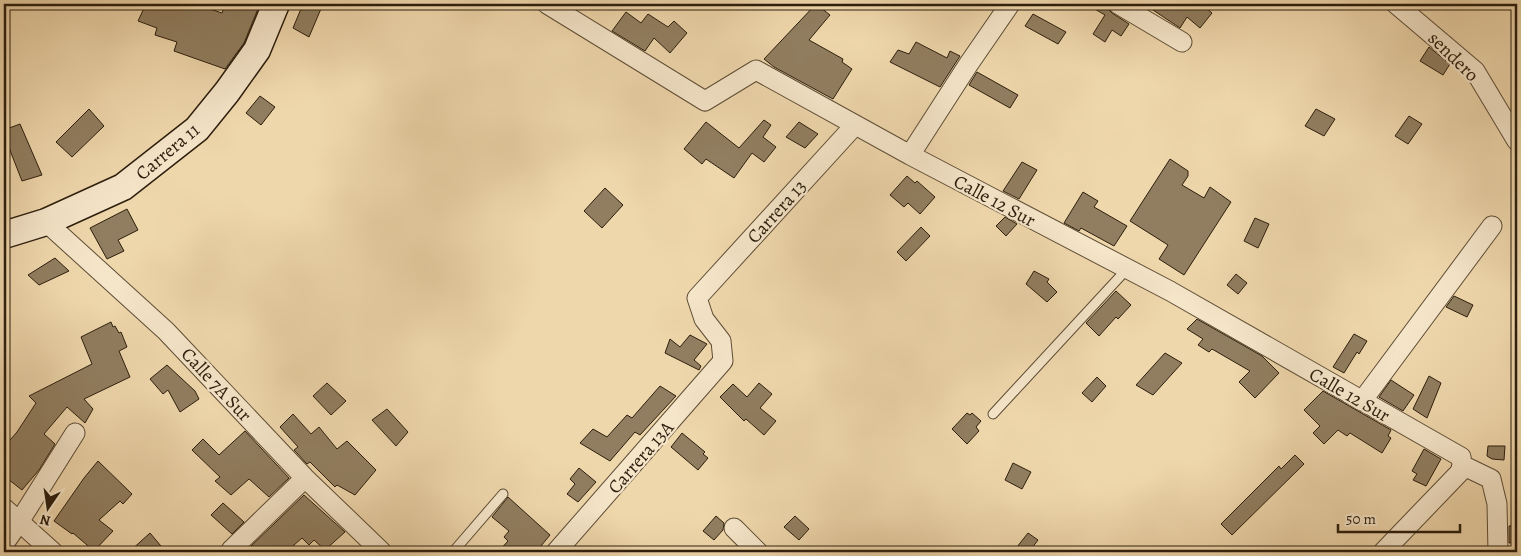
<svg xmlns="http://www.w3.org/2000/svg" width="1521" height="556" font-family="Alegreya,serif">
	<rect width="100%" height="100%" fill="#efd7ac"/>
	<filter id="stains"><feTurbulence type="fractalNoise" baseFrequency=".004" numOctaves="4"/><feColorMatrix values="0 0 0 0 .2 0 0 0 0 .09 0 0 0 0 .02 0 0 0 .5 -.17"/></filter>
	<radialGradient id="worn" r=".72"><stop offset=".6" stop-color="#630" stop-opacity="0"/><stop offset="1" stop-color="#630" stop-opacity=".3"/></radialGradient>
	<path fill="#917e60" stroke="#2c1e0d" d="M 146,4 L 195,4 L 222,13 L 225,4 L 260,4 L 244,43 L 225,69 L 174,51 L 177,42 L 155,35 L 157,28 L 138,21 Z
		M 303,4 L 323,4 L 309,37 L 293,28 Z
		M 816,4 L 830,15 L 809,40 L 843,59 L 842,62 L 852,69 L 833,99 L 774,67 L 764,59 Z
		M 1086,4 L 1107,4 L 1108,9 L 1112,13 L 1129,24 L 1121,36 L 1112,30 L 1105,42 L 1093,34 L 1105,15 Z
		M 1144,4 L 1202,4 L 1212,13 L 1200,28 L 1187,17 L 1180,28 Z
		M 626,12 L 641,23 L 648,14 L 668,27 L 674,21 L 687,33 L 670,53 L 654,38 L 645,51 L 612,31 Z
		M 1033,14 L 1066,32 L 1058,44 L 1025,26 Z
		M 916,42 L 947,58 L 950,51 L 960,56 L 940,87 L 890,62 L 898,50 L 909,54 Z
		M 1429,47 L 1450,64 L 1443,75 L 1420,61 Z
		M 977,72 L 1018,95 L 1010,108 L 969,85 Z
		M 260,96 L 275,107 L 261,125 L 246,113 Z
		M 89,109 L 104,126 L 72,157 L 56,142 Z
		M 1316,109 L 1335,119 L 1324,136 L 1305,126 Z
		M 1409,116 L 1422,124 L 1408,144 L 1395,136 Z
		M 764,120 L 771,125 L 763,137 L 776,147 L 764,162 L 752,153 L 734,178 L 706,159 L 702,164 L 684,149 L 706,122 L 739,148 Z
		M 799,122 L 818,134 L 805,148 L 786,137 Z
		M 20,124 L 42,175 L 22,181 L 4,135 L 4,130 Z
		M 1170,159 L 1188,171 L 1188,176 L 1182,185 L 1204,198 L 1210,187 L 1231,202 L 1184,275 L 1159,259 L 1168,245 L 1130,221 Z
		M 1022,162 L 1037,170 L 1019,199 L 1003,191 Z
		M 907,176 L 915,183 L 917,181 L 935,197 L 920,214 L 908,203 L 904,207 L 890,195 Z
		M 605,188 L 623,205 L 602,228 L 584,211 Z
		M 1083,192 L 1098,201 L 1094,207 L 1127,226 L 1114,246 L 1081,228 L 1079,231 L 1064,223 Z
		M 127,209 L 138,230 L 118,240 L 124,251 L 107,259 L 90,228 Z
		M 1005,217 L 1017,224 L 1006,236 L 996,226 Z
		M 1255,218 L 1269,224 L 1258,248 L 1244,241 Z
		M 921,227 L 930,236 L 906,261 L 897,252 Z
		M 55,258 L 69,271 L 39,285 L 28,275 Z
		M 1034,271 L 1049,279 L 1047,282 L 1057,292 L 1047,302 L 1026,284 Z
		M 1236,274 L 1247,283 L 1238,294 L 1227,285 Z
		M 1116,291 L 1131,305 L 1118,319 L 1116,317 L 1099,336 L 1086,323 Z
		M 1454,296 L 1473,305 L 1467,317 L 1446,307 Z
		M 1197,319 L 1262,356 L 1279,373 L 1255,398 L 1239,382 L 1250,371 L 1212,349 L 1209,352 L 1198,345 L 1203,339 L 1187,329 Z
		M 111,322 L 113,327 L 115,326 L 119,333 L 121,332 L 127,347 L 119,351 L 130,377 L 84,399 L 93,409 L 85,423 L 67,407 L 44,434 L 55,444 L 39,470 L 22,490 L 4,476 L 4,447 L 17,432 L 36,403 L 29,396 L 92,364 L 81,337 Z
		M 1354,334 L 1367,341 L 1359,354 L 1357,352 L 1344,373 L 1333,367 Z
		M 690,335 L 707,344 L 694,360 L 701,366 L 699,370 L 665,353 L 670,339 L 680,347 Z
		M 1165,353 L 1182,363 L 1153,395 L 1136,385 Z
		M 167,365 L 195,391 L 199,399 L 180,412 L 168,390 L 163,394 L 150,379 Z
		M 1429,376 L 1441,383 L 1427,418 L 1413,409 Z
		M 1097,377 L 1106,386 L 1092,402 L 1082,393 Z
		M 1391,380 L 1414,395 L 1403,411 L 1379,397 Z
		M 327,383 L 346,401 L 331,415 L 313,396 Z
		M 759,383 L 772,394 L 760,408 L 776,421 L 764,435 L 746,419 L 744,421 L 720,397 L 733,384 L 747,397 Z
		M 660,386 L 676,396 L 640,435 L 635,432 L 610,461 L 580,443 L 593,429 L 607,437 L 627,415 L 632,418 Z
		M 1323,391 L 1391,430 L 1388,436 L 1391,438 L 1382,453 L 1350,433 L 1347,436 L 1338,430 L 1324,444 L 1313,433 L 1320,426 L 1304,410 Z
		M 387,409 L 408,432 L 396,446 L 372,420 Z
		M 967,413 L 970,415 L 972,413 L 981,421 L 976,427 L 979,431 L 967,444 L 952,429 Z
		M 293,414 L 311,434 L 319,427 L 337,449 L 347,441 L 376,470 L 355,495 L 337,485 L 335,487 L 310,462 L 307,464 L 294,450 L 298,447 L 280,427 Z
		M 245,431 L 289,478 L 269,497 L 249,479 L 231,495 L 215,481 L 220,477 L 192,450 L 203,439 L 219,455 Z
		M 682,433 L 705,452 L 703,454 L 708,458 L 698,470 L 671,447 Z
		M 1488,446 L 1505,446 L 1504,460 L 1492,459 L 1487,456 Z
		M 1424,449 L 1441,459 L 1426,486 L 1413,480 L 1417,474 L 1412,471 Z
		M 1295,455 L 1304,464 L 1232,535 L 1221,524 L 1279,466 L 1281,469 Z
		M 98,461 L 132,494 L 123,504 L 120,501 L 99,520 L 113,531 L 94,551 L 73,533 L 72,534 L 54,521 L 84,478 Z
		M 1013,463 L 1031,472 L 1022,489 L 1005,480 Z
		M 579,468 L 596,482 L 578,502 L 567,494 L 575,484 L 570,479 Z
		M 304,495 L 345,532 L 325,550 L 314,540 L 309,545 L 302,538 L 286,552 L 252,552 L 248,549 Z
		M 508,497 L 550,535 L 536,552 L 498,552 L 508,541 L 504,537 L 509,531 L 492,517 Z
		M 223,503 L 244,522 L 232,534 L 211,515 Z
		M 716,516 L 724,523 L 723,530 L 714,540 L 703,531 Z
		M 795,516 L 809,529 L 799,540 L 784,527 Z
		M 1517,525 L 1517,542 L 1509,543 L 1509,526 Z
		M 150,533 L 166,552 L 129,552 Z
		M 1028,533 L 1038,540 L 1029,552 L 1013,552 Z"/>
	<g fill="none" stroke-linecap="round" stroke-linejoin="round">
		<defs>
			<path id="service" d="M 993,414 L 1127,269
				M 453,552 L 503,494"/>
			<path id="minor" d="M 547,4 L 705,101 L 756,70 L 910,155 L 1170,291 L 1461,457 L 1462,465 L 1460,472 L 1383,552
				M 1118,4 L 1182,42
				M 1396,4 L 1475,71 L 1517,141
				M 910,155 L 968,65 L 1010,4
				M 46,222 L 166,331 L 305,478 L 382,552
				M 1362,401 L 1492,226
				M 1462,465 L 1491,479 L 1497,504 L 1498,552
				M 4,508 L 53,552
				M 734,528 L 758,552
				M 4,544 L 19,522 L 75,433
				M 231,550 L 305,478
				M 556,552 L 723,361 L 721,341 L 704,319 L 697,298 L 855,125"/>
			<path id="secondary" d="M 4,235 L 46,222 L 123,187 L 197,129 L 227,92 L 257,50 L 276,4"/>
		</defs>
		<use href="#service" stroke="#5d4c35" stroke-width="11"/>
		<use href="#minor" stroke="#5d4c35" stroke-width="21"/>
		<use href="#secondary" stroke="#2c1e0d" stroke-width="29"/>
		<use href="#service" stroke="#f5e5c9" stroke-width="9"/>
		<use href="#minor" stroke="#f5e5c9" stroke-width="19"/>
		<use href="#secondary" stroke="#f5e5c9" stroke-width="26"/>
	</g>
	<g text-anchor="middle" stroke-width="4.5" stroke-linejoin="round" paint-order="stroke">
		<g font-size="19" fill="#2c1e0d" stroke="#f5e5c9">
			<text transform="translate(1454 56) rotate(44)" y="7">sendero</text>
			<text transform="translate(167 151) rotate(-40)" y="7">Carrera 11</text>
			<text transform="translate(995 200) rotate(28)" y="7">Calle 12 Sur</text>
			<text transform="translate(776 211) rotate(-48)" y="7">Carrera 13</text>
			<text transform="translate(217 384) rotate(47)" y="7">Calle 7A Sur</text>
			<text transform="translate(1350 394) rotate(30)" y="7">Calle 12 Sur</text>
			<text transform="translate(640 457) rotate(-49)" y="7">Carrera 13A</text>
		</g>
	</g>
	<rect width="1521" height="556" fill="none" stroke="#efd7ac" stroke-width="20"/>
	<rect x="5" y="5" width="1511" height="546" fill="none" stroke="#2c1e0d" stroke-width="2.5"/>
	<rect x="10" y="10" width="1501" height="536" fill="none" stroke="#2c1e0d"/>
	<g transform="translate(48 508) rotate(193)" stroke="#f5e5c9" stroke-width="4" paint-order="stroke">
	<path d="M0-4L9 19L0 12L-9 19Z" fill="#2c1e0d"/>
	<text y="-8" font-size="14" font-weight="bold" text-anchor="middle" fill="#2c1e0d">N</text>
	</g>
	<path d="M1338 524v8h122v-8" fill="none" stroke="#2c1e0d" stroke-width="2.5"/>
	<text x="1346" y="524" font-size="15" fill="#2c1e0d" stroke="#f5e5c9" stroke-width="4" paint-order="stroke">50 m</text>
	<rect width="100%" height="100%" filter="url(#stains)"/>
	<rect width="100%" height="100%" fill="url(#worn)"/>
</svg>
